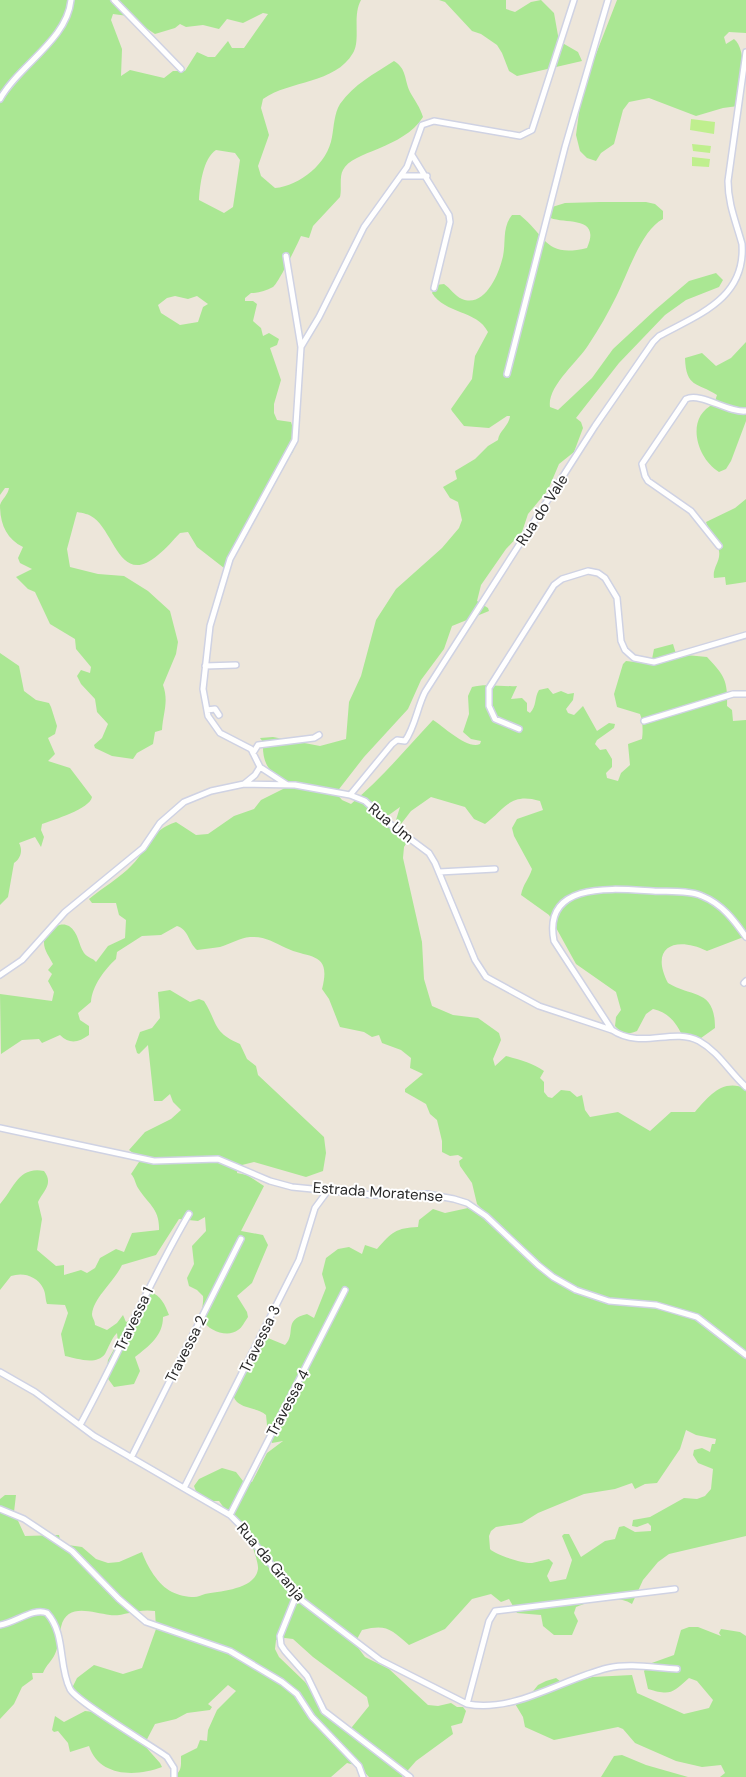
<svg xmlns="http://www.w3.org/2000/svg" width="746" height="1777" font-family="'DM Sans',sans-serif">
	<rect width="100%" height="100%" fill="#ede6da"/>
	<path fill="#aae793" fill-rule="evenodd" d="M 0,0 L 361,0 C 352,16 361,40 353,53 C 335,84 290,80 263,99 L 261,108 L 269,135 L 258,166 L 261,176 L 275,188 C 300,186 328,163 332,137 C 334,126 334,114 340,104 C 354,84 374,74 394,61 C 407,69 404,79 410,92 C 415,101 420,107 423,117 C 403,149 352,151 343,170 C 339,177 342,189 340,197 L 313,226 L 309,238 L 301,236 C 298,243 278,284 273,287 C 266,291 258,293 251,293 L 245,298 L 245,301 L 253,301 L 257,304 L 253,321 L 261,328 L 263,336 L 269,333 L 279,339 L 277,345 L 270,348 L 281,380 L 274,404 L 274,413 L 277,420 L 291,422 L 296,439 L 293,452 L 264,490 L 238,549 L 224,568 L 197,547 L 188,532 L 180,533 C 173,540 166,549 158,555 C 121,587 115,534 94,518 C 89,514 83,513 77,512 L 67,549 L 70,567 L 98,574 L 124,576 L 148,591 L 170,611 L 178,642 L 176,654 L 163,685 C 169,702 163,713 162,730 L 155,732 L 153,744 L 137,753 L 133,759 L 112,756 L 95,748 L 94,745 L 102,738 L 108,724 L 97,712 L 95,699 L 81,684 L 77,676 L 81,670 L 90,673 L 91,667 L 76,649 L 75,639 L 50,624 L 35,592 L 28,589 L 16,577 L 32,569 L 20,563 L 18,558 L 23,547 C 7,539 0,525 0,505 C 2,499 8,495 9,488 L 5,488 L 0,495 ZM 263,13 L 268,14 L 244,48 L 232,48 L 228,41 L 215,57 L 208,57 L 197,52 L 185,71 L 173,71 L 164,78 L 130,70 L 121,76 L 122,49 L 111,20 L 113,14 L 128,16 L 155,34 L 175,28 L 180,24 L 186,27 L 203,25 L 219,29 L 227,19 L 243,23 ZM 216,150 L 235,153 L 240,160 L 233,207 L 224,213 L 199,200 C 200,184 203,159 216,150 ZM 175,296 L 188,299 L 197,296 L 208,304 L 203,307 L 198,322 L 180,325 L 161,313 L 158,305 L 167,298 Z
		M 439,0 L 506,0 L 506,9 L 515,12 L 531,2 L 541,0 L 554,13 L 559,41 L 578,52 L 582,61 L 517,76 L 509,71 L 502,53 L 497,45 L 481,34 L 472,31 L 445,2 Z
		M 617,0 L 746,0 L 746,33 L 729,32 L 724,37 L 726,44 L 734,39 C 746,47 746,91 738,106 L 723,108 L 696,116 L 649,98 L 629,102 L 623,110 L 614,144 L 601,153 L 596,161 L 587,158 L 580,151 L 576,135 L 582,90 Z
		M 600,202 L 646,202 L 655,204 L 663,211 L 663,219 C 641,230 627,276 616,297 C 608,313 599,329 589,344 C 578,362 547,386 550,407 L 558,410 L 592,378 L 613,349 L 655,310 L 689,281 L 716,273 L 723,280 L 719,287 L 686,300 L 665,315 L 619,363 L 576,418 L 581,422 L 583,428 L 574,452 L 559,464 L 548,490 L 528,514 L 522,532 L 506,549 L 481,585 L 477,601 L 488,608 L 489,611 L 452,626 L 444,649 L 421,680 L 408,709 L 364,757 L 336,793 L 342,800 L 351,804 C 381,779 406,749 433,720 C 444,727 468,750 480,744 L 481,741 L 471,739 L 463,732 L 469,714 L 468,696 L 472,687 C 485,683 503,687 517,686 L 511,699 L 522,698 L 527,703 L 527,711 L 530,713 C 537,706 534,698 539,690 L 548,688 L 553,694 L 561,691 L 568,694 L 574,693 L 573,700 L 566,709 L 568,713 L 574,715 L 583,706 L 597,731 L 609,723 L 615,724 L 614,728 L 597,740 L 595,744 L 600,750 L 606,749 L 612,759 L 612,767 L 606,773 L 607,778 L 618,781 L 621,773 L 630,765 L 628,744 L 642,739 C 643,732 643,721 640,714 L 617,707 L 614,694 L 623,664 L 626,661 L 644,663 L 652,659 L 654,649 L 673,644 L 676,654 L 707,657 C 724,675 728,680 727,706 L 732,710 L 733,721 L 746,720 L 746,939 L 741,938 L 707,951 C 676,936 649,946 668,983 C 692,998 715,988 715,1028 L 701,1038 L 684,1039 C 677,1024 670,1013 653,1009 L 646,1014 L 637,1031 C 627,1035 622,1034 615,1026 L 616,1017 L 621,1010 L 616,992 L 576,964 L 549,915 L 521,895 C 523,884 529,879 532,869 L 514,836 L 512,828 L 517,819 L 543,810 L 540,801 C 510,792 505,809 485,824 L 474,819 L 465,807 L 431,797 L 411,811 L 401,824 L 396,820 L 400,807 L 382,820 L 407,842 L 404,847 L 403,858 L 422,942 L 424,979 L 432,1006 L 453,1015 L 478,1018 L 499,1033 L 501,1040 L 493,1059 L 495,1066 L 506,1056 C 521,1060 532,1063 544,1071 L 540,1078 L 544,1082 L 544,1092 L 548,1097 L 552,1098 L 561,1090 L 570,1091 L 577,1097 L 582,1095 L 585,1110 L 590,1117 L 618,1112 L 650,1131 L 671,1112 L 695,1112 C 709,1096 723,1078 746,1089 L 746,1536 L 669,1554 L 658,1562 L 643,1580 L 632,1604 C 617,1594 592,1600 576,1607 L 574,1613 L 578,1621 L 572,1635 L 554,1635 L 543,1626 L 541,1615 L 517,1613 L 509,1599 L 501,1602 L 491,1594 L 472,1599 L 445,1629 L 409,1645 C 390,1629 387,1624 362,1630 L 357,1639 L 359,1649 L 365,1657 L 389,1669 L 428,1705 L 438,1706 L 451,1703 L 457,1707 L 463,1707 L 466,1711 L 462,1723 L 451,1726 L 453,1734 L 416,1761 L 402,1777 L 369,1777 L 359,1766 L 347,1763 L 331,1777 L 173,1777 C 182,1771 181,1767 181,1756 L 197,1748 L 200,1740 L 207,1741 L 208,1730 L 217,1710 L 236,1691 L 228,1685 L 208,1704 L 212,1707 L 210,1710 L 187,1713 L 176,1719 L 155,1724 L 144,1745 L 160,1763 L 162,1767 C 136,1777 99,1777 89,1746 L 70,1752 L 68,1743 L 58,1731 L 54,1732 L 52,1730 L 55,1716 L 64,1722 L 85,1711 L 94,1712 L 71,1690 L 77,1678 L 94,1665 L 123,1674 L 142,1668 L 156,1629 L 155,1611 C 137,1608 122,1617 110,1615 C 92,1613 67,1602 61,1627 C 59,1636 59,1645 55,1654 C 52,1661 46,1665 43,1673 L 32,1673 L 33,1679 L 22,1687 L 14,1704 L 0,1719 L 0,1499 L 5,1495 L 16,1495 L 14,1512 L 25,1536 L 59,1535 L 61,1544 L 82,1547 L 96,1559 L 108,1563 L 119,1562 L 142,1552 C 147,1566 158,1585 172,1592 C 178,1595 187,1597 194,1597 C 198,1597 201,1595 205,1594 C 220,1591 255,1590 258,1569 C 259,1562 248,1535 246,1525 L 227,1512 L 219,1501 L 208,1501 L 197,1494 L 194,1486 L 199,1479 L 222,1468 L 236,1472 L 243,1481 L 252,1482 L 267,1453 L 283,1441 L 272,1443 L 268,1435 L 266,1415 C 258,1408 245,1409 237,1402 C 222,1388 254,1347 263,1336 L 285,1345 C 297,1333 282,1320 307,1314 L 314,1318 L 326,1288 L 322,1274 L 326,1258 L 338,1249 L 349,1247 L 362,1254 L 365,1245 L 377,1249 C 392,1232 396,1228 418,1227 L 419,1220 L 433,1209 L 445,1213 L 468,1208 L 492,1220 L 477,1204 L 472,1183 L 460,1166 L 459,1161 L 463,1158 L 458,1155 L 450,1156 L 442,1152 L 442,1141 L 437,1120 L 430,1114 L 426,1104 L 405,1092 L 405,1089 L 423,1074 L 410,1068 L 411,1058 L 401,1050 L 382,1043 L 379,1035 L 372,1037 L 364,1032 L 340,1027 L 329,999 L 322,989 C 332,951 309,959 286,948 C 273,942 265,936 250,937 C 240,938 230,944 220,947 C 213,948 205,949 197,950 C 188,942 189,930 177,926 L 161,935 L 142,936 L 117,952 L 116,959 C 105,969 92,986 91,1002 L 78,1013 L 80,1020 L 89,1026 L 89,1035 C 79,1042 70,1045 60,1035 L 42,1043 L 39,1039 L 22,1040 L 1,1054 L 0,994 L 52,1001 L 54,992 L 48,981 L 52,974 L 48,970 L 53,964 C 50,958 44,950 44,943 C 44,932 59,920 69,926 C 79,933 78,944 84,953 C 88,958 93,958 96,962 L 108,946 L 125,938 L 126,920 L 119,915 L 116,903 L 92,903 L 89,899 C 103,887 120,878 132,865 C 150,847 149,831 176,822 L 196,835 L 208,834 L 234,816 L 254,809 L 261,800 L 285,788 L 287,785 C 270,771 262,766 263,742 L 260,738 L 273,737 L 320,746 L 346,739 L 349,702 L 361,676 L 376,620 L 396,589 L 442,548 L 459,528 L 462,520 L 458,502 L 450,498 L 443,487 L 457,479 L 455,471 L 475,459 L 488,446 L 498,440 C 499,431 509,426 510,416 L 507,416 L 489,428 L 464,426 L 452,411 L 451,409 L 472,379 L 475,356 L 488,332 C 477,310 445,314 432,293 L 436,285 L 444,284 C 450,288 455,296 462,299 C 484,308 498,276 502,260 C 507,244 501,229 512,215 L 520,215 C 547,237 545,258 587,248 C 602,214 563,225 548,217 L 549,208 L 565,203 ZM 686,1430 L 696,1435 L 716,1439 L 715,1444 L 712,1444 L 710,1452 L 702,1448 L 694,1450 L 693,1455 L 698,1463 L 713,1469 L 711,1489 L 705,1496 L 697,1499 L 684,1498 L 650,1517 L 633,1520 L 632,1526 L 637,1527 L 648,1523 L 651,1526 L 651,1531 L 635,1532 L 624,1526 L 619,1527 L 615,1539 L 605,1541 L 581,1557 L 569,1534 L 564,1534 L 562,1536 L 572,1560 L 566,1579 L 550,1582 L 547,1576 L 553,1563 L 549,1559 C 543,1560 538,1562 532,1563 C 525,1564 495,1555 490,1549 L 489,1536 L 491,1531 L 496,1527 L 522,1523 L 538,1513 L 584,1494 L 615,1489 L 632,1483 L 635,1489 L 645,1484 L 657,1483 L 680,1449 ZM 285,1638 L 293,1639 L 313,1657 L 367,1697 L 369,1706 L 352,1727 L 351,1731 L 325,1710 L 305,1682 L 279,1657 L 275,1649 L 276,1640 Z
		M 746,342 L 746,421 L 731,461 L 726,469 L 719,472 C 696,458 685,417 714,404 L 717,395 C 697,382 686,388 685,358 L 702,353 L 716,366 L 731,358 Z
		M 746,499 L 746,582 L 726,585 L 725,577 L 714,578 C 712,568 721,561 719,551 C 717,539 709,532 706,522 L 735,508 Z
		M 0,653 L 19,666 L 24,691 L 36,700 L 49,703 L 51,707 L 57,726 L 55,734 L 48,738 L 55,754 L 48,761 L 70,768 L 92,797 C 90,809 53,820 42,824 L 41,830 L 44,837 L 41,847 L 35,837 L 19,843 C 23,850 21,858 14,863 L 8,897 L 0,905 Z
		M 170,990 L 190,1002 L 199,999 L 204,1001 C 218,1023 212,1032 240,1044 L 247,1059 L 256,1066 L 258,1075 L 324,1137 L 326,1153 L 323,1171 L 306,1177 L 254,1162 L 238,1166 L 237,1173 L 247,1175 L 264,1186 L 241,1231 L 263,1235 L 268,1245 L 252,1283 L 237,1296 L 247,1312 L 248,1317 C 245,1321 242,1328 238,1330 C 228,1338 208,1331 203,1320 C 200,1313 204,1304 203,1296 L 197,1290 L 189,1286 L 187,1278 L 194,1264 L 192,1246 L 206,1231 L 205,1217 L 198,1221 L 179,1219 L 156,1255 L 122,1265 C 114,1282 94,1297 92,1314 C 92,1318 95,1320 95,1325 L 107,1330 L 117,1323 L 123,1315 L 126,1322 L 128,1321 L 150,1292 C 161,1295 165,1305 169,1315 L 163,1317 C 163,1336 149,1346 135,1357 L 140,1371 L 134,1384 L 114,1387 L 106,1376 L 108,1360 L 118,1342 L 117,1333 C 111,1339 109,1347 105,1354 C 96,1366 76,1358 65,1356 L 61,1334 L 68,1313 L 65,1305 L 47,1304 C 45,1299 46,1293 43,1288 C 37,1276 23,1272 11,1276 L 0,1290 L 0,1204 C 14,1189 18,1166 44,1171 C 54,1184 43,1191 38,1202 L 42,1219 L 37,1250 L 56,1266 L 64,1265 L 64,1275 L 81,1270 L 87,1273 L 95,1268 L 100,1258 L 116,1249 L 124,1252 L 132,1233 L 159,1230 C 160,1209 148,1204 138,1188 C 135,1183 135,1178 131,1174 L 141,1159 L 129,1150 L 145,1132 L 171,1119 L 181,1110 L 173,1102 L 170,1094 L 162,1101 L 154,1101 L 148,1045 L 139,1054 L 137,1053 L 135,1046 L 140,1032 L 152,1028 L 160,1018 L 158,992 Z
		M 689,1627 L 698,1627 L 721,1636 L 719,1633 L 721,1629 L 740,1632 L 746,1636 L 746,1777 L 720,1777 L 725,1773 L 721,1765 L 702,1767 L 676,1761 L 635,1743 L 623,1729 L 618,1727 L 554,1740 L 525,1727 L 523,1717 L 514,1702 L 530,1695 L 538,1685 L 546,1681 L 556,1678 L 565,1685 L 592,1677 L 632,1675 L 637,1693 L 684,1714 L 709,1708 L 713,1700 L 697,1681 L 689,1678 C 672,1693 671,1696 648,1689 L 644,1671 L 649,1664 L 674,1655 L 681,1630 Z
		M 622,1755 L 646,1765 L 688,1777 L 601,1777 L 614,1756 Z"/>
	<path fill="#bfef8e" d="M 691,119 L 715,122 L 714,134 L 690,130 Z
		M 692,144 L 711,146 L 710,153 L 693,151 Z
		M 692,157 L 710,159 L 709,167 L 692,166 Z"/>
	<g fill="none" stroke-linecap="round" stroke-linejoin="round">
		<defs>
			<path id="street" d="M 114,0 L 181,69
				M 0,99 C 19,65 67,40 71,0
				M 412,155 L 449,215 L 450,222 L 434,288
				M 402,176 L 427,176
				M 286,256 L 301,347
				M 507,374 L 565,147 L 608,0
				M 719,546 L 691,511 L 648,481 L 645,476 L 642,464 L 686,399 C 701,392 728,413 746,411
				M 205,666 L 236,665
				M 207,710 L 215,709 L 219,715
				M 644,721 L 733,694 L 746,694
				M 519,729 L 495,719 L 489,706 L 489,688 L 554,585 L 562,579 L 588,571 L 598,573 L 605,578 L 617,598 L 621,641 L 625,650 L 634,658 L 654,662 L 746,635
				M 253,753 L 258,745 L 314,738 L 319,735
				M 260,767 L 251,749 L 220,733 L 208,716 L 203,689 L 210,626 L 230,559 L 295,440 L 301,347 L 319,317 L 364,227 L 407,167 L 422,125 L 434,121 L 520,136 L 532,130 L 574,0
				M 260,767 L 286,784
				M 244,784 L 255,775 L 260,767
				M 350,795 L 392,744 L 397,740 L 405,741 C 415,727 417,708 425,692 L 595,426 L 653,342 L 659,336 C 697,315 746,299 742,244 C 736,222 728,204 728,181 L 746,52
				M 439,872 L 495,869
				M 0,975 L 22,960 L 65,912 L 143,848 L 160,823 L 184,802 L 211,791 L 244,784 L 295,785 L 350,795 L 365,801 L 390,824 L 429,853 L 435,863 L 475,960 L 486,977 L 539,1006 L 612,1030 C 642,1050 672,1027 699,1041 C 719,1052 730,1073 746,1087
				M 744,983 L 746,981
				M 612,1030 L 554,941 C 542,880 615,889 653,891 C 668,892 688,890 702,896 C 722,904 734,920 746,937
				M 0,1128 L 154,1161 L 218,1159 L 270,1181 L 292,1187 L 373,1195 L 427,1194 L 454,1199 L 467,1203 L 486,1216 L 538,1265 L 553,1277 L 576,1290 L 609,1301 L 656,1305 L 697,1317 L 746,1355
				M 0,1372 L 35,1392 L 94,1436 L 230,1515 L 240,1525 L 296,1596 L 380,1660 L 467,1704
				M 80,1425 C 118,1356 149,1282 189,1214
				M 131,1458 L 241,1239
				M 184,1488 L 299,1260 L 315,1208 L 329,1189
				M 0,1509 L 24,1519 L 72,1551 L 119,1599 L 146,1622 L 230,1651 L 282,1682 L 297,1694 L 312,1717 L 359,1766 L 363,1777
				M 230,1515 L 345,1290
				M 675,1589 L 495,1611 L 489,1621 L 467,1704 C 515,1713 562,1679 608,1668 C 630,1663 655,1668 677,1669
				M 296,1596 L 280,1636 L 281,1645 L 285,1651 L 307,1676 L 324,1711 L 410,1777
				M 0,1625 C 15,1623 34,1607 47,1613 C 66,1634 58,1665 70,1689 C 77,1702 149,1744 167,1757 L 174,1768 L 174,1777"/>
		</defs>
		<use href="#street" stroke="#cfd2e3" stroke-width="8"/>
		<use href="#street" stroke="#fff" stroke-width="5"/>
	</g>
	<g text-anchor="middle" stroke-width="4" stroke-linejoin="round" paint-order="stroke">
		<g font-size="15" fill="#292929" stroke="#fff">
			<text transform="translate(542 510) rotate(-57)" y="5">Rua do Vale</text>
			<text transform="translate(391 823) rotate(39)" y="5">Rua Um</text>
			<text transform="translate(378 1192) rotate(4)" y="5">Estrada Moratense</text>
			<text transform="translate(134 1319) rotate(-64)" y="5">Travessa 1</text>
			<text transform="translate(260 1339) rotate(-64)" y="5">Travessa 3</text>
			<text transform="translate(186 1349) rotate(-63)" y="5">Travessa 2</text>
			<text transform="translate(288 1403) rotate(-62)" y="5">Travessa 4</text>
			<text transform="translate(271 1562) rotate(50)" y="5">Rua da Granja</text>
		</g>
	</g>
</svg>
